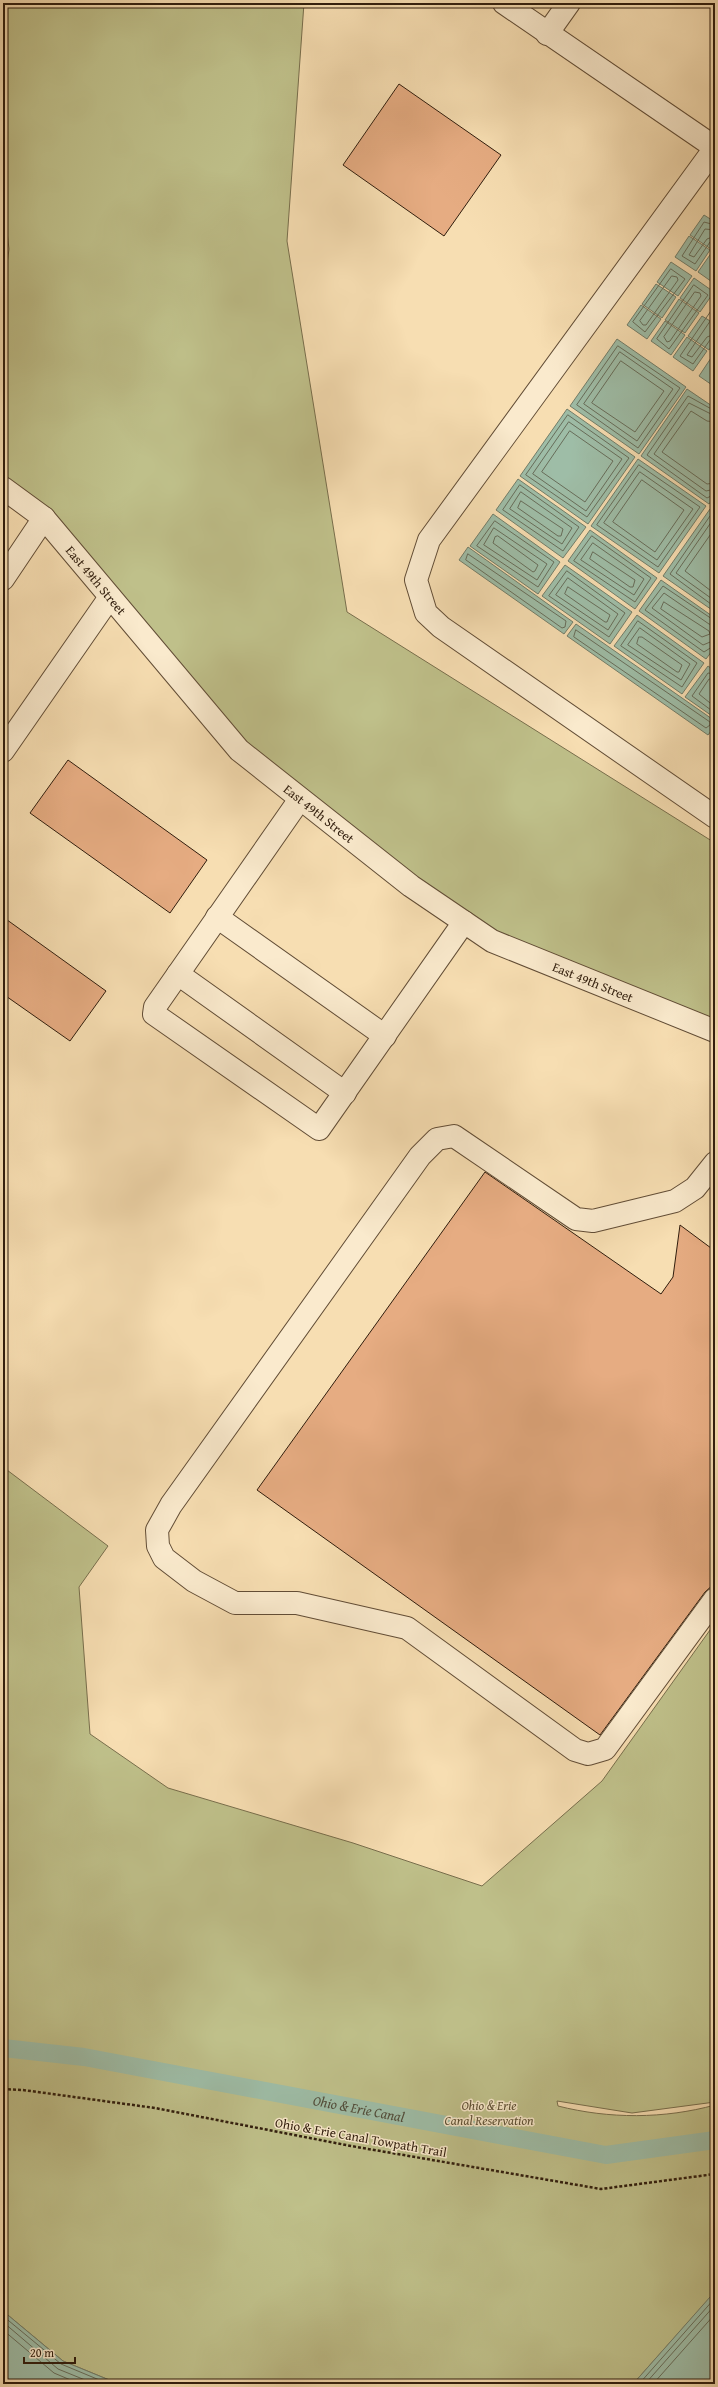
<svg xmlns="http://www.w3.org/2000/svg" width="718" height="2387" font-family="'Gentium Book Plus',serif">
	<rect width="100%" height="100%" fill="#f7deb2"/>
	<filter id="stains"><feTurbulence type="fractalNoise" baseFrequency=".005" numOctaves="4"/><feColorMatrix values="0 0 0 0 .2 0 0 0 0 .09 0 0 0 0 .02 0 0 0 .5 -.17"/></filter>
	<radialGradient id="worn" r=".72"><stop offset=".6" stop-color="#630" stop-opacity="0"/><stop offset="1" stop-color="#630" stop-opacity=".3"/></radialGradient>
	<path fill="#bfc08a" stroke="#786e4c" d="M 3,3 L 304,3 L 287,241 L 347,612 L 715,843 L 715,1031 L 492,941 L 300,799 L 3,488 L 3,296 L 9,249 L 3,197 Z
		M 3,1467 L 108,1546 L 79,1587 L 90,1734 L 168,1788 L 353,1843 L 482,1886 L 602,1781 L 715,1623 L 715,2102 L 632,2113 L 557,2101 L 558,2106 C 609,2119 664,2119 715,2105 L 715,2292 L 633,2384 L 119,2384 L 63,2361 L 3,2311 Z"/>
	<path fill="#9ebda7" stroke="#727d69" d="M 704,215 L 715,222 L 715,243 L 711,249 L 690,235 Z
		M 689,236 L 710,250 L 696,271 L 675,257 Z
		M 712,252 L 715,254 L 715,284 L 698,272 Z
		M 671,262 L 692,276 L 678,296 L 657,282 Z
		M 694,278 L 714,292 L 700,312 L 680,298 Z
		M 656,284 L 676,297 L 662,318 L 642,304 Z
		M 679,299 L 699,313 L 685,333 L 665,320 Z
		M 641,305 L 661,319 L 647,339 L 627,325 Z
		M 702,316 L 715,324 L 715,340 L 709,350 L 688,336 Z
		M 665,321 L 685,335 L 671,355 L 651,341 Z
		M 687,337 L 707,351 L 693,371 L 673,357 Z
		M 617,339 L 686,387 L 639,454 L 570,406 Z
		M 713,355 L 715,357 L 715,387 L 699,376 Z
		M 687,389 L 715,408 L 715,496 L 709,504 L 641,456 Z
		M 567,409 L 635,457 L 588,524 L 520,476 Z
		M 638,459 L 706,506 L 659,573 L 591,526 Z
		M 518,479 L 586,527 L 563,558 L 496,510 Z
		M 710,509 L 715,512 L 715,612 L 663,576 Z
		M 493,514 L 560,562 L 538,594 L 470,546 Z
		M 590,530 L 657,578 L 635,609 L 568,561 Z
		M 468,547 L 573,622 L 564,634 L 459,560 Z
		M 565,565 L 632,612 L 610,644 L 542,596 Z
		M 661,580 L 715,618 L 715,647 L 706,659 L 639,611 Z
		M 637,615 L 704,663 L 682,694 L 614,646 Z
		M 576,624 L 715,721 L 715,726 L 708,735 L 567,636 Z
		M 708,666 L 715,671 L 715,718 L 685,697 Z
		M 715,2292 L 715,2384 L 633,2384 L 710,2297 Z
		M 3,2311 L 63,2361 L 119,2384 L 3,2384 Z"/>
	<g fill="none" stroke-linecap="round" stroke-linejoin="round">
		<path stroke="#676d5a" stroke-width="1" d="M 715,225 L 704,222 L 682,256 L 695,264 L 710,242 L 715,241
			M 715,230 L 705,229 L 689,255 L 694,257 L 707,239 L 715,236
			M 671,269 L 685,279 L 645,332 L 633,322 Z
			M 672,276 L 677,277 L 678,280 L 646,325 L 643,325 L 640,321 Z
			M 694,285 L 708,295 L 669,349 L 657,339 Z
			M 695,292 L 700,293 L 701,296 L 670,341 L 667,342 L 664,337 Z
			M 715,305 L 680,356 L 693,364 L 710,340 L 715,339
			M 715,314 L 687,355 L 692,357 L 707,337 L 715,334
			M 618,346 L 680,388 L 638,448 L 577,405 Z
			M 620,352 L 673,389 L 637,441 L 584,404 Z
			M 621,361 L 664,391 L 635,432 L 592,403 Z
			M 715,411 L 688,396 L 647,455 L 707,498 L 715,494
			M 568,415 L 629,458 L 587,517 L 526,475 Z
			M 715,416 L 689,403 L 654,454 L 706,491 L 715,489
			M 569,422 L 622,459 L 586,511 L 533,474 Z
			M 715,422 L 707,421 L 691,411 L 662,452 L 707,484 L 715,483
			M 570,431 L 613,461 L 585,502 L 542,472 Z
			M 639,465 L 700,507 L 658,567 L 597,525 Z
			M 640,472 L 693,509 L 657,560 L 604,523 Z
			M 642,480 L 684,510 L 655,552 L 613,522 Z
			M 520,485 L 579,527 L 563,551 L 503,510 Z
			M 521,492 L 572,528 L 562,544 L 510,509 Z
			M 521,501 L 563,529 L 561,536 L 558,536 L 518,508 Z
			M 715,515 L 710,516 L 670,574 L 715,607
			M 715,520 L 712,521 L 676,573 L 715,601
			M 495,521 L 554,562 L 538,587 L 477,546 Z
			M 494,528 L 547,564 L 537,580 L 484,545 Z
			M 715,528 L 685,571 L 715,594
			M 498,536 L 538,565 L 535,571 L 533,572 L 493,543 L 495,537 Z
			M 592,536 L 651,578 L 635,602 L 574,561 Z
			M 593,543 L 644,579 L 634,595 L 581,560 Z
			M 593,552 L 635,580 L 633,587 L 630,587 L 590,559 Z
			M 468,554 L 566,621 L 565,627 L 562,628 L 466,560 Z
			M 567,571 L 625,613 L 609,637 L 549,596 Z
			M 568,578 L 618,614 L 608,630 L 556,595 Z
			M 568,587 L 610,615 L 607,622 L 605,622 L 565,594 Z
			M 664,602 L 709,631 L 710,634 L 702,637 L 661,609 Z
			M 638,621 L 697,663 L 682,687 L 621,646 Z
			M 715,621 L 663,586 L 645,610 L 704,652 L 715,645
			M 715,626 L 709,624 L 664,593 L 652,608 L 703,645 L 715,640
			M 640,628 L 690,664 L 681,680 L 628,645 Z
			M 576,630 L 710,722 L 710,725 L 706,728 L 574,637 Z
			M 639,637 L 642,637 L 682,665 L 679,672 L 677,672 L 637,644 Z
			M 715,674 L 708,673 L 692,696 L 715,713
			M 715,679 L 709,679 L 699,694 L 715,707
			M 3,2316 L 61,2364 L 109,2384
			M 3,2322 L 58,2369 L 95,2384
			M 3,2330 L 54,2373 L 80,2384
			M 639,2384 L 715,2298
			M 645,2384 L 715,2305
			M 653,2384 L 715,2314"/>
		<path stroke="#9ebda7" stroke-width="18" id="s1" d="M 3,2048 L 84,2057 L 606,2155 L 715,2140"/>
	</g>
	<path fill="#e6ac82" stroke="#301d0d" d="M 399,84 L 501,155 L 444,236 L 343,165 Z
		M 68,760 L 207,860 L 170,913 L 30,813 Z
		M 3,917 L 106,991 L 70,1041 L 3,994 Z
		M 485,1172 L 661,1294 L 673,1277 L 680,1225 L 715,1251 L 715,1583 L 705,1592 L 600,1735 L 257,1490 Z"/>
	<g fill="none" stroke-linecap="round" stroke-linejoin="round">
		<defs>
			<g id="minor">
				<path d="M 504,3 L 707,142 L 715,144"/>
				<path d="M 547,34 L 569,3"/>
				<path d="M 715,148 L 429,540 L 416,580 L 426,613 L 441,627 L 715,817"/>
				<path id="s2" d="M 3,488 L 44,518 L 239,750 L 411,886 L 492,941 L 715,1031"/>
				<path d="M 3,579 L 44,518"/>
				<path d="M 3,751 L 110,597"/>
				<path d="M 300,799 L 155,1007 L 154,1014 L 319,1129 L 464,922"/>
				<path d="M 217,917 L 385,1036"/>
				<path d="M 178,974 L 345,1093"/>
				<path d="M 715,1163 L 695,1188 L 675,1201 L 593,1221 L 576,1219 L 454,1136 L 437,1139 L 420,1156 L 171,1505 L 157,1530 L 158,1546 L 164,1558 L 194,1581 L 235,1603 L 297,1603 L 407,1628 L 575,1750 L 588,1754 L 605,1749 L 715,1599"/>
			</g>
		</defs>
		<use href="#minor" stroke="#624d36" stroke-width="24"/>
		<path stroke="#301d0d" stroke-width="2.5" stroke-dasharray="3 2" stroke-linecap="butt" d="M 3,2089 L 23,2090 L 155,2108 L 351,2146 L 601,2189 L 715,2174"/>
		<use href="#minor" stroke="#faeacd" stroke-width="22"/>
	</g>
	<g text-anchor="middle" stroke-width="3" stroke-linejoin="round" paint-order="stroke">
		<g font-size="13" fill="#301d0d" stroke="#faeacd">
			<text dy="5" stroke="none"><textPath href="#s2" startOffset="132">East 49th Street</textPath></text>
			<text dy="5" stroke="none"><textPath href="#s2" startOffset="456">East 49th Street</textPath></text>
			<text dy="5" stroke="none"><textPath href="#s2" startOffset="780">East 49th Street</textPath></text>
			<text transform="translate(361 2137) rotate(10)" y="5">Ohio &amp; Erie Canal Towpath Trail</text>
		</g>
		<g font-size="13" font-style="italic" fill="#5b4e32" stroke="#faeacd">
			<text x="489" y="2110">Ohio &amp; Erie<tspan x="489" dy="15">Canal Reservation</tspan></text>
		</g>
		<g font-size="14" font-style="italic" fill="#514d3b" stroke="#faeacd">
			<text dy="5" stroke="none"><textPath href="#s1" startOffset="361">Ohio &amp; Erie Canal</textPath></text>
		</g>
	</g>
	<rect width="718" height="2387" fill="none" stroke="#f7deb2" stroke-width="16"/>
	<rect x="4" y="4" width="710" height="2379" fill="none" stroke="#301d0d" stroke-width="2"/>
	<rect x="8" y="8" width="702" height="2371" fill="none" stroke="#301d0d"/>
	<path d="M24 2357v6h51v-6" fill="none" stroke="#301d0d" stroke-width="2"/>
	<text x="30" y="2357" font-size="12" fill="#301d0d" stroke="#faeacd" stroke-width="3" paint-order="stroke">20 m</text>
	<rect width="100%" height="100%" filter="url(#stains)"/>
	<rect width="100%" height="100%" fill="url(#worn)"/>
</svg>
